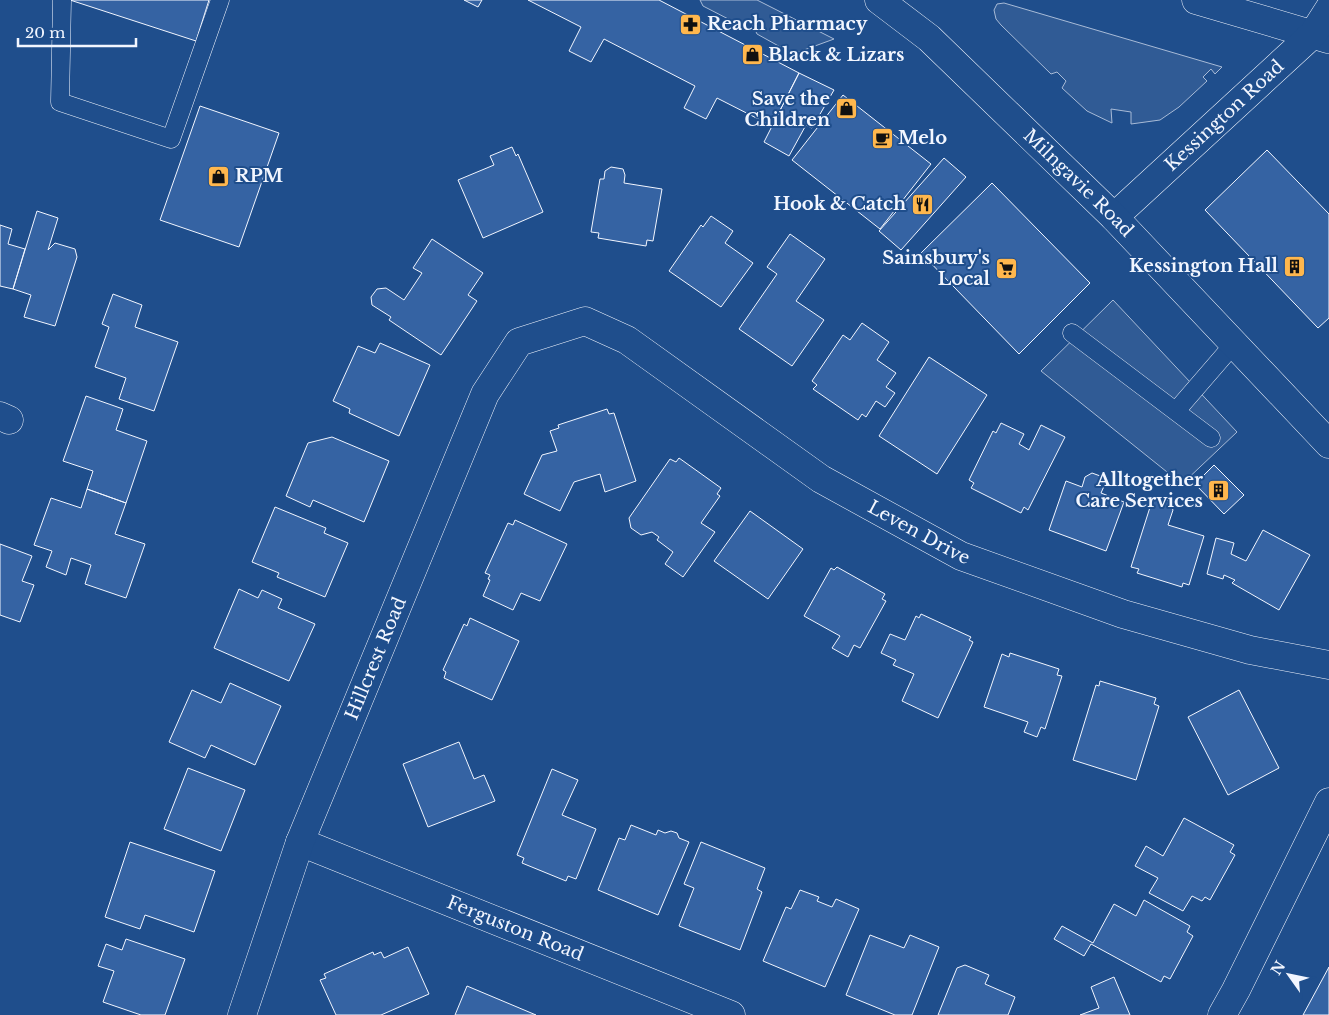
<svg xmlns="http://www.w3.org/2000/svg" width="1329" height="1015" font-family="'Libre Baskerville',serif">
	<rect width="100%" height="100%" fill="#1f4e8c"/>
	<path fill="#305b95" stroke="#a8bbd7" d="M 700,0 L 757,0 L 834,39 L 793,54 L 757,34 L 751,21 L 740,25 L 703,6 Z
		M 1004,3 L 1222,67 L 1215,74 L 1211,69 L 1203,77 L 1207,81 L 1179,107 L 1160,120 L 1131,124 L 1131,112 L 1111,109 L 1112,123 L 1087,111 L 1062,88 L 1066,81 L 1057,72 L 1051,74 L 1001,25 L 996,19 L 994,10 L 997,4 Z
		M 1113,300 L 1237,432 L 1182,484 L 1041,371 Z"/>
	<path fill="#3563a3" stroke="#f2f6ff" d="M 70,0 L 209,0 L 196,41 Z
		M 464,0 L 482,0 L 478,7 Z
		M 528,0 L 659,0 L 799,73 L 772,126 L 717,98 L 706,119 L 684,108 L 695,86 L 604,39 L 591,62 L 569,51 L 581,27 Z
		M 799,73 L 834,90 L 812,128 L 806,125 L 789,156 L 764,142 Z
		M 843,95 L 931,164 L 880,229 L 792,160 Z
		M 200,106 L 279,133 L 239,247 L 160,220 Z
		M 512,147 L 516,156 L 518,154 L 543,212 L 483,238 L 458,180 L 494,165 L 490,156 Z
		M 1267,150 L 1329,214 L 1329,318 L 1318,328 L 1205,210 Z
		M 944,158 L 966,177 L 901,250 L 879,231 Z
		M 611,167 L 623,169 L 625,175 L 624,183 L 662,189 L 653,241 L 647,240 L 646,246 L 598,238 L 599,233 L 591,232 L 600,179 L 604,179 L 605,171 Z
		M 992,183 L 1090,283 L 1019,354 L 921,253 Z
		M 37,211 L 58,218 L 48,250 L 55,243 L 75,249 L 77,257 L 55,326 L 24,317 L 31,295 L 13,289 Z
		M 711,216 L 733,231 L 725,243 L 753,263 L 721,307 L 669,271 L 701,225 L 703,227 Z
		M 0,225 L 12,229 L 8,244 L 25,249 L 13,289 L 0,286 Z
		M 790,234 L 825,259 L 796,301 L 824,320 L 792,366 L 739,329 L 777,274 L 767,267 Z
		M 432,239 L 483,273 L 468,295 L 477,301 L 441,355 L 389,320 L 391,317 L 372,305 L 371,297 L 377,289 L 386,288 L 404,300 L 422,273 L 413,268 Z
		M 113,294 L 142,305 L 135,327 L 178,342 L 154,411 L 119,399 L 126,378 L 95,367 L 109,327 L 102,324 Z
		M 862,323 L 889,342 L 877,360 L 896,373 L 886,387 L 895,393 L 885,407 L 876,401 L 866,417 L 862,414 L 858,420 L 813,389 L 817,385 L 812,381 L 843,335 L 850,340 Z
		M 380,343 L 430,365 L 399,436 L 349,413 L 350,409 L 333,401 L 358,346 L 375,353 Z
		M 929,357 L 987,395 L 937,474 L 879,436 Z
		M 86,396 L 123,409 L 116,430 L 147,441 L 126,503 L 87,489 L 93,471 L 63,461 Z
		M 607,409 L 609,414 L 614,413 L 636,481 L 605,492 L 600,474 L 574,482 L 560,511 L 524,494 L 542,455 L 557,451 L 550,431 L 559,428 L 558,425 Z
		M 1001,423 L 1024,434 L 1019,444 L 1029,450 L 1041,425 L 1065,437 L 1028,510 L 1024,507 L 1021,513 L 971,488 L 974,483 L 969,480 L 993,431 L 996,433 Z
		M 332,437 L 389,461 L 364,522 L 313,500 L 310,507 L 286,496 L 308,443 Z
		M 679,458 L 721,488 L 717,494 L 720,496 L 701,523 L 715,532 L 683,577 L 665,564 L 673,552 L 657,540 L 659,537 L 652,532 L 641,535 L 631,528 L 629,518 L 670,459 L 676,462 Z
		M 1214,465 L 1244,495 L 1224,514 L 1195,484 Z
		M 1092,473 L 1103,477 L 1105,484 L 1101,493 L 1124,502 L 1106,551 L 1049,530 L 1066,481 L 1082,487 L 1085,477 Z
		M 87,489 L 126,503 L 115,534 L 145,544 L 126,598 L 85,584 L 91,565 L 71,558 L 66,575 L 46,567 L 52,551 L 34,545 L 51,498 L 81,508 Z
		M 1160,498 L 1169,501 L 1173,510 L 1168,525 L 1204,536 L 1189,585 L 1183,583 L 1182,587 L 1137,573 L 1139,569 L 1131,567 L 1152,501 Z
		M 275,507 L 326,528 L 324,533 L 348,543 L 325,597 L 277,577 L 279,573 L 252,562 Z
		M 750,511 L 803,549 L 768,599 L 714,561 Z
		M 515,520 L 567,544 L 540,601 L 521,593 L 513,610 L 483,596 L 490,580 L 488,579 L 490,575 L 485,573 L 508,523 L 513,525 Z
		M 1263,530 L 1310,555 L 1279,610 L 1232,583 L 1235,580 L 1224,575 L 1223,579 L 1207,574 L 1216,538 L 1234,543 L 1231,554 L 1246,561 Z
		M 0,544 L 32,556 L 22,581 L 34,585 L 20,622 L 0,615 Z
		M 837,567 L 885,594 L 882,599 L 886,601 L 860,648 L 854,645 L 848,657 L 832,648 L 840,636 L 804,616 L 831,568 L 834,570 Z
		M 239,589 L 258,598 L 262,590 L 282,599 L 278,608 L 315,624 L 289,681 L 214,648 Z
		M 921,614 L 971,637 L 969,640 L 973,642 L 938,718 L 902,701 L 914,674 L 893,665 L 896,660 L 881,653 L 890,634 L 905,640 L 916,616 L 919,618 Z
		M 470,618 L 519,641 L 492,700 L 444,678 L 446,672 L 443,670 L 464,624 L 467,626 Z
		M 1010,653 L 1059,669 L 1057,675 L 1062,676 L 1045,729 L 1041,727 L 1037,737 L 1024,732 L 1028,722 L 984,707 L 1002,654 L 1009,657 Z
		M 1100,681 L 1156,698 L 1154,704 L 1159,706 L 1136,780 L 1073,760 L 1096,685 L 1099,686 Z
		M 230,683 L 281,706 L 255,765 L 211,745 L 205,758 L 169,742 L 192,690 L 221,703 Z
		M 1239,690 L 1279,768 L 1228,795 L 1188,717 Z
		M 459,742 L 474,779 L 484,775 L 495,801 L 428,827 L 403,764 Z
		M 188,768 L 245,790 L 221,851 L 164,829 Z
		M 552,769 L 578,780 L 562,815 L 596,829 L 576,879 L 568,876 L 566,881 L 522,863 L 524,858 L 517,855 Z
		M 1184,818 L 1234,845 L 1230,852 L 1235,855 L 1210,900 L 1205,897 L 1202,901 L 1192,896 L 1183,911 L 1149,893 L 1158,878 L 1135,866 L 1146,846 L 1163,856 Z
		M 631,825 L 656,835 L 658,830 L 665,833 L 671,831 L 677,833 L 679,838 L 689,842 L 658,915 L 598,890 L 619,838 L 625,840 Z
		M 130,842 L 215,871 L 194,932 L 145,915 L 140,929 L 105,917 Z
		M 701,842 L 765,868 L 757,889 L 762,892 L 740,950 L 679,926 L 694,888 L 684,884 Z
		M 800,890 L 819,897 L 817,901 L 832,907 L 836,899 L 859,909 L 825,987 L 763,961 L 786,907 L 791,909 Z
		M 1144,900 L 1190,926 L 1187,932 L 1193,936 L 1170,979 L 1164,976 L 1161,982 L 1091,944 L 1084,956 L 1054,939 L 1062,926 L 1093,943 L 1114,904 L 1136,916 Z
		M 870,935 L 904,948 L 910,935 L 939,947 L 912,1015 L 895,1015 L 846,995 Z
		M 126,939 L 185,959 L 165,1015 L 141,1015 L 103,1002 L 114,971 L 98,966 L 106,944 L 122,950 Z
		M 408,947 L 429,994 L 381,1015 L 336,1015 L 320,980 L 326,978 L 324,974 L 373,952 L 374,955 L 381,952 L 384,958 Z
		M 965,965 L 989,975 L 985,984 L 1015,997 L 1008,1015 L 938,1015 L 957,968 Z
		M 1329,967 L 1329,1015 L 1303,1015 Z
		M 1114,977 L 1130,1015 L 1080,1015 L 1099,1008 L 1091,987 Z
		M 467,986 L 536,1015 L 455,1015 Z"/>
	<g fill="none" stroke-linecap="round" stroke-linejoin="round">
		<defs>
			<path id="service" d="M 62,0 L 60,102 L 171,139 L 220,0
				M 1072,333 L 1211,438
				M 1176,411 L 1233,345"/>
			<g id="minor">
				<path d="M 1196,0 L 1328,39"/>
				<path id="s1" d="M 1114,217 L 1313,34 L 1329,9"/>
				<path d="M 0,416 L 9,420"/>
				<path id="s2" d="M 300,842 L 731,1015"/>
				<path id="s3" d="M 242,1015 L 300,842 L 485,394 L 519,342 L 585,321 L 627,340 L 821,479 L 961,556 L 1123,614 L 1250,650 L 1329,665"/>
				<path d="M 1222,1015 L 1236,990 L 1329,802"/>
			</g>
			<g id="primary">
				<path id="s4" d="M 879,0 L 929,38 L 1114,217 L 1329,444"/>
			</g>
		</defs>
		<use href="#service" stroke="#f2f6ff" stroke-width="19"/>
		<use href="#minor" stroke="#f2f6ff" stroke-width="29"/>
		<use href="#primary" stroke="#f2f6ff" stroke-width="29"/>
		<use href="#service" stroke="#1f4e8c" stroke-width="18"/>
		<use href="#minor" stroke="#1f4e8c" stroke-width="28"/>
		<use href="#primary" stroke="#1f4e8c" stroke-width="28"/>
	</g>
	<defs>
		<symbol id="pharmacy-square" viewBox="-11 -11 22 22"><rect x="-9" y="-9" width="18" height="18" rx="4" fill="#ffb74d" stroke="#1f4e8c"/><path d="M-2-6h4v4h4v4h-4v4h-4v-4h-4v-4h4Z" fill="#111"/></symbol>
		<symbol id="shop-square" viewBox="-11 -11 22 22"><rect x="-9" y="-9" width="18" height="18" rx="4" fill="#ffb74d" stroke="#1f4e8c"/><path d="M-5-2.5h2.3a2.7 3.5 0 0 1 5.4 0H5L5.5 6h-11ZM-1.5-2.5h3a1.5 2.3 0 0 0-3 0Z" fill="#111"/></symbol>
		<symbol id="cafe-square" viewBox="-11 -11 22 22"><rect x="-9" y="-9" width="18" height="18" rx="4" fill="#ffb74d" stroke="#1f4e8c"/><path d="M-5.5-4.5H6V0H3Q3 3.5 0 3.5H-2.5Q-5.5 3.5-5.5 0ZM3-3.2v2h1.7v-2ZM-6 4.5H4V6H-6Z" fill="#111"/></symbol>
		<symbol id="restaurant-square" viewBox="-11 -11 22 22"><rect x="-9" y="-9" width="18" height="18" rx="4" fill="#ffb74d" stroke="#1f4e8c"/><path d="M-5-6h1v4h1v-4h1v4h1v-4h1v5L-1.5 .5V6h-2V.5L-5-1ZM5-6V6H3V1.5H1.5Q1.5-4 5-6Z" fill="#111"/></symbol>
		<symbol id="building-square" viewBox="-11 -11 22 22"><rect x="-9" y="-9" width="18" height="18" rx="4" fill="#ffb74d" stroke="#1f4e8c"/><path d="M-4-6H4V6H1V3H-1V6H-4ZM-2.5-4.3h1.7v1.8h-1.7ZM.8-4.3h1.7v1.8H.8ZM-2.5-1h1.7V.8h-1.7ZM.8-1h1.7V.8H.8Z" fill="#111"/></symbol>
		<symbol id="supermarket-square" viewBox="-11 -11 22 22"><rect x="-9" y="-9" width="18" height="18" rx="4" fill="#ffb74d" stroke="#1f4e8c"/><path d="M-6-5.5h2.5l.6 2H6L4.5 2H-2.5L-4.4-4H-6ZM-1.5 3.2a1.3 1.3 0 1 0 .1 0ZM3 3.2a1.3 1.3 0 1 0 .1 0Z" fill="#111"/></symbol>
	</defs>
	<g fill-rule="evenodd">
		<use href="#pharmacy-square" x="678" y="12" width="25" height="25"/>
		<use href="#shop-square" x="740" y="42" width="25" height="25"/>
		<use href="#shop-square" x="834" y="96" width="25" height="25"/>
		<use href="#cafe-square" x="870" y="126" width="25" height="25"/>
		<use href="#shop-square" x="206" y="164" width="25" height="25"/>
		<use href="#restaurant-square" x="910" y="192" width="25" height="25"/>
		<use href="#building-square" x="1282" y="254" width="25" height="25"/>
		<use href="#supermarket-square" x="994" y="256" width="25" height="25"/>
		<use href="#building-square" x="1206" y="478" width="25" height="25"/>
	</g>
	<g text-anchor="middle" stroke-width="4" stroke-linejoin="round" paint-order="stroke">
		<g font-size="18" font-weight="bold" fill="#f2f6ff" stroke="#1f4e8c" text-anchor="end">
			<text x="707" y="30" text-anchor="start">Reach Pharmacy</text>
			<text x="768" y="61" text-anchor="start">Black &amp; Lizars</text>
			<text x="830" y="105">Save the<tspan x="830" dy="21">Children</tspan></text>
			<text x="898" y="144" text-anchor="start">Melo</text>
			<text x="235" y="182" text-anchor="start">RPM</text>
			<text x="906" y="210">Hook &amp; Catch</text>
			<text x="990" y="264">Sainsbury's<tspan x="990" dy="21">Local</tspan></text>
			<text x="1278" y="272">Kessington Hall</text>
			<text x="1203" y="486">Alltogether<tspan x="1203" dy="21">Care Services</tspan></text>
		</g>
		<g font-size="18" fill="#f2f6ff" stroke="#1f4e8c">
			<text dy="6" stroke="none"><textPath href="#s1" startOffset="150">Kessington Road</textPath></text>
			<text dy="6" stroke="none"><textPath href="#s4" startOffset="271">Milngavie Road</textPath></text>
			<text dy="6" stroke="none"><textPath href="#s3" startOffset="1195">Leven Drive</textPath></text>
			<text dy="6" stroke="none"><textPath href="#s3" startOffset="381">Hillcrest Road</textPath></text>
			<text dy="6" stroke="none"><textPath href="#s2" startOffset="232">Ferguston Road</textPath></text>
		</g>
	</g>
	<g transform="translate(1289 975) rotate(303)" stroke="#1f4e8c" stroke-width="4" paint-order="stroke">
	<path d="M0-4L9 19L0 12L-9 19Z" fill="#f2f6ff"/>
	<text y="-8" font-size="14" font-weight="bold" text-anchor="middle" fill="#f2f6ff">N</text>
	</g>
	<path d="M18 38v8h118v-8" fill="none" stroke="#f2f6ff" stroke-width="2.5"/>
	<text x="25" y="38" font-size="15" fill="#f2f6ff" stroke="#1f4e8c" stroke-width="4" paint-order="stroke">20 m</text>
</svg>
